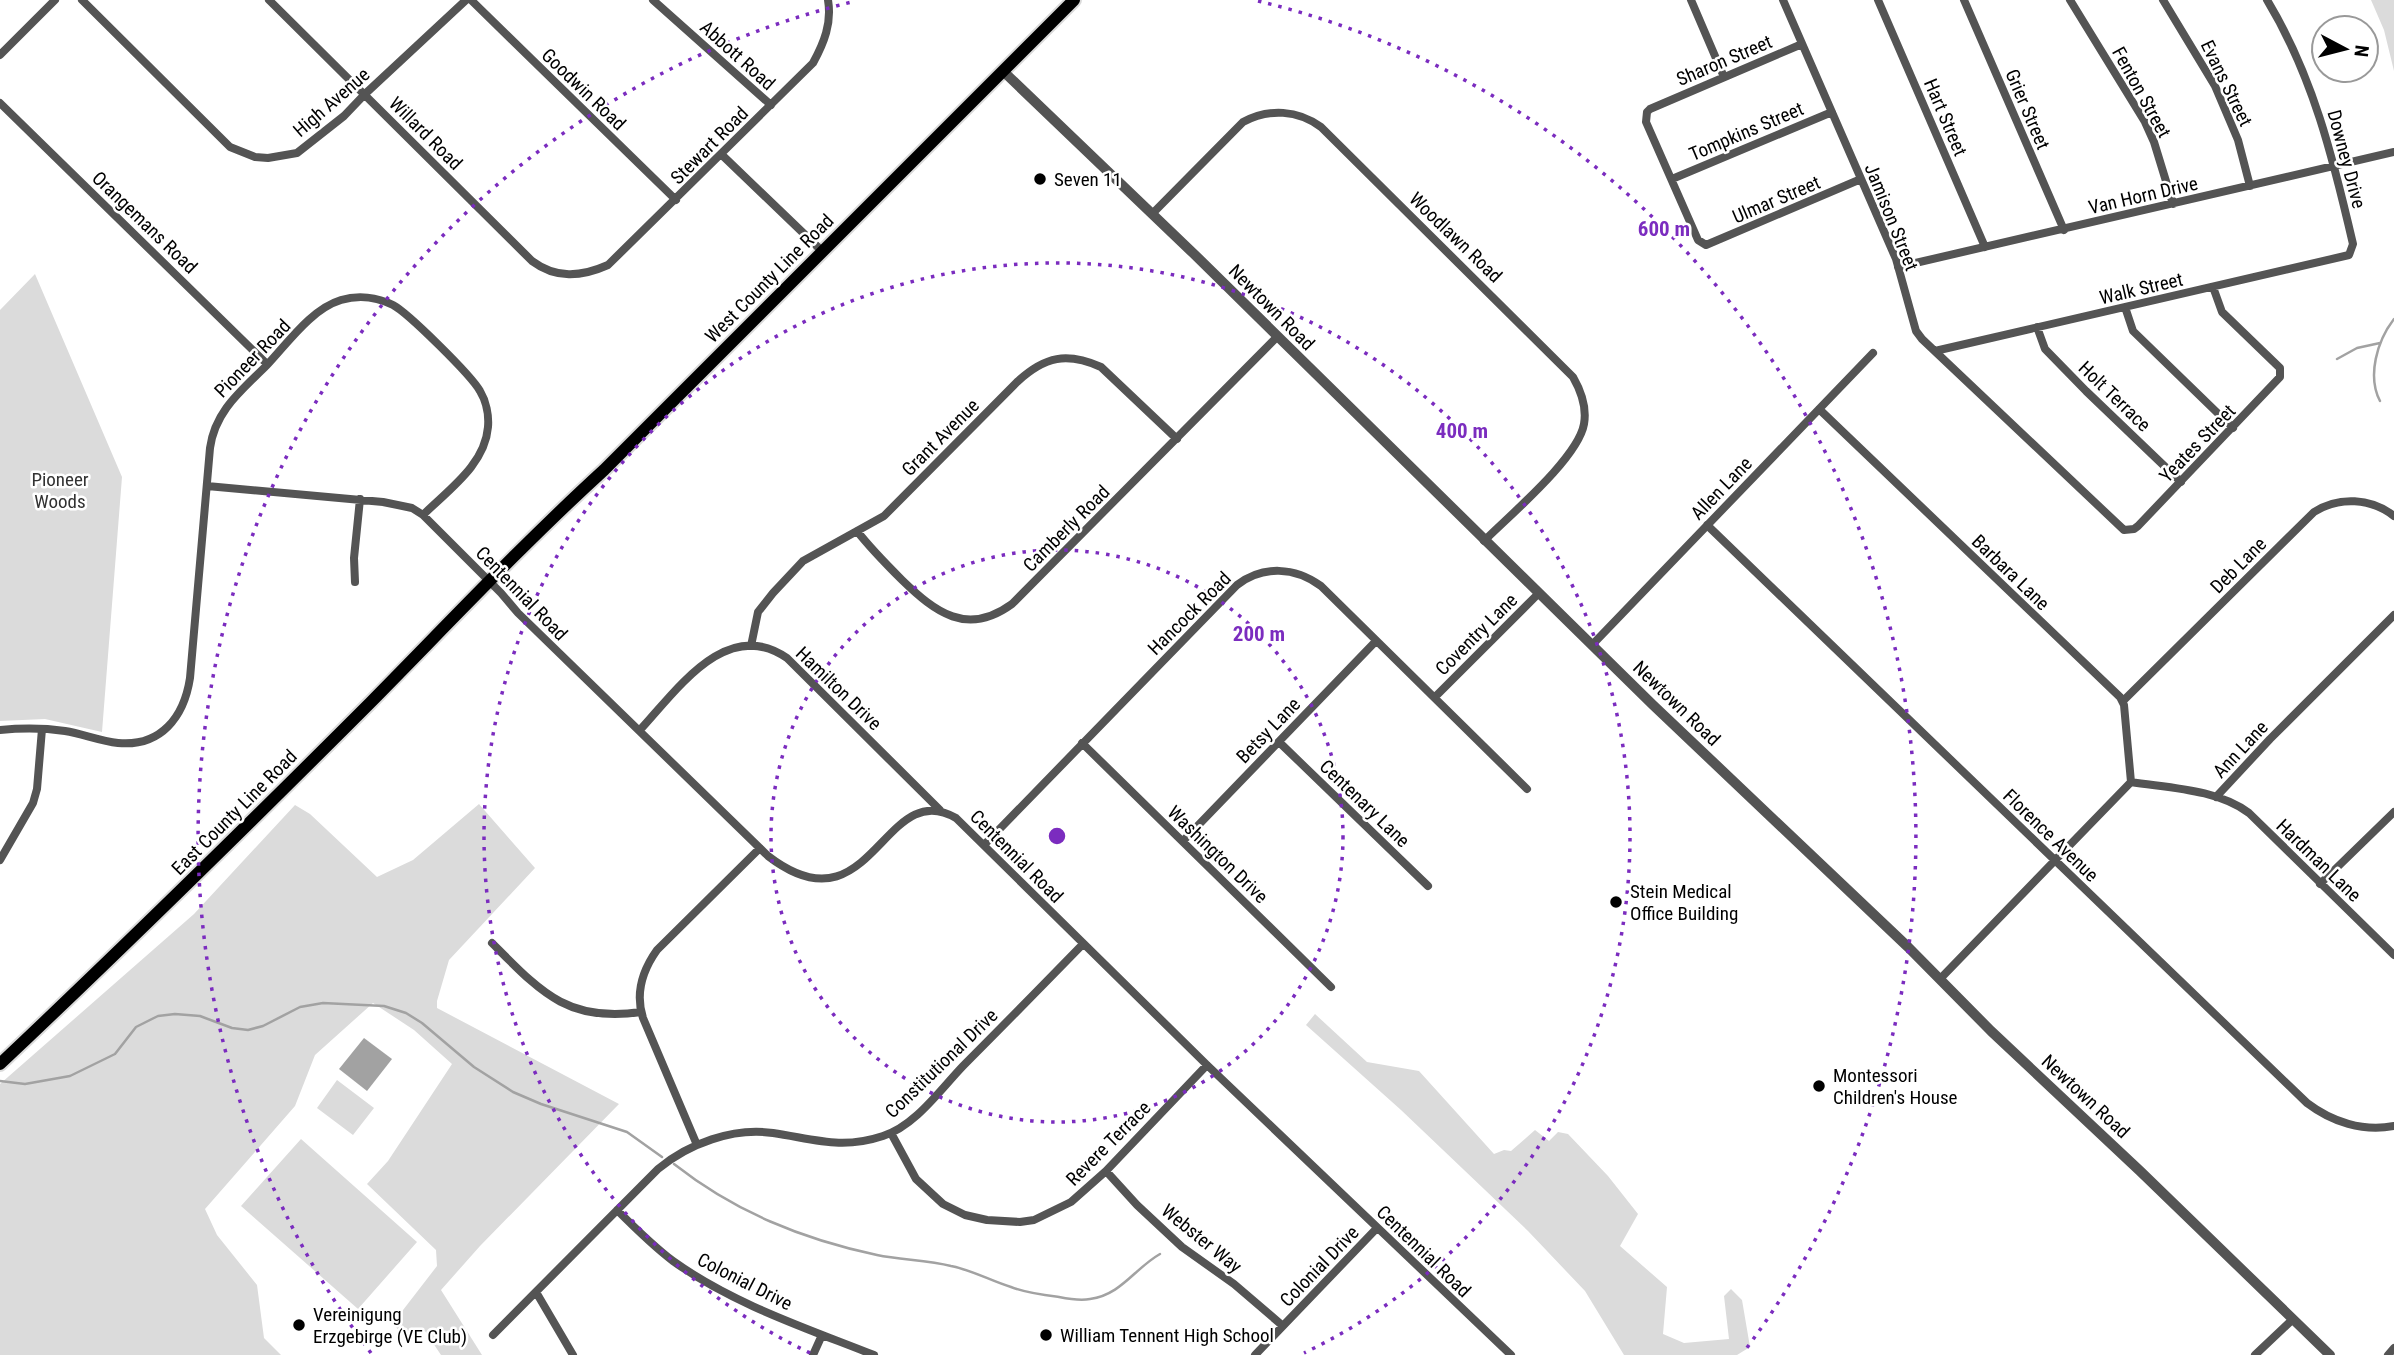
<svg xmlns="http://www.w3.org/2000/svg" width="2394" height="1355" font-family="'Roboto Condensed',sans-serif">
	<rect width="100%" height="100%" fill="#fff"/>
	<path fill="#dbdbdb" d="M 2371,0 L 2394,0 L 2394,71 L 2384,30 Z
		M 35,274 L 122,477 L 102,732 L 45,719 L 0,721 L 0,310 Z
		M 479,804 L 535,868 L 449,960 L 437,1001 L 437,1008 L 619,1104 L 480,1246 L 441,1290 L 482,1355 L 441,1355 L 425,1331 L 399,1331 L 393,1323 L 437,1266 L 436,1250 L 367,1184 L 388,1161 L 452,1064 L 414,1030 L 373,1003 L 315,1055 L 295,1106 L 205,1209 L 217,1235 L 257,1285 L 264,1338 L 281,1355 L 0,1355 L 0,1084 L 194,914 L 295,805 L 310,814 L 377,877 L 413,860 Z
		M 1315,1014 L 1367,1062 L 1419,1071 L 1494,1154 L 1504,1150 L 1511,1151 L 1535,1130 L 1549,1141 L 1558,1132 L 1568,1134 L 1608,1176 L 1638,1214 L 1620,1246 L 1667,1287 L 1663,1334 L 1684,1343 L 1729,1339 L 1724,1296 L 1731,1289 L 1742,1300 L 1750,1347 L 1737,1355 L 1624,1355 L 1585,1291 L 1528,1231 L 1401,1110 L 1306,1025 Z
		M 337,1080 L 374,1108 L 353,1135 L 317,1108 Z
		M 301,1139 L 417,1242 L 358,1309 L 241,1206 Z"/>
	<path fill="#a2a2a2" d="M 364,1038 L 392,1059 L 367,1091 L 339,1069 Z"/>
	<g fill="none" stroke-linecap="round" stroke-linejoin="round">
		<path stroke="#a2a2a2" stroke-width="2.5" d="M 2337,359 L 2357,348 L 2380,343
			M 2380,401 C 2367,376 2377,341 2394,319
			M 0,1081 L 25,1084 L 70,1076 L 115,1054 L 136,1027 L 158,1016 L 175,1014 L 200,1016 L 232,1028 L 248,1030 L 263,1026 L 300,1007 L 323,1003 L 384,1006 L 406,1013 L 422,1023 L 474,1067 L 513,1092 L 541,1104 L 627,1132 L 662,1157
			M 674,1164 C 735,1212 802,1239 877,1255 C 901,1260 927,1260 951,1266 C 972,1270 991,1281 1011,1287 C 1026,1293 1043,1295 1059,1297 C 1069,1299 1080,1301 1090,1299 C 1121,1295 1135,1268 1160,1254"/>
		<defs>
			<path id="primary" d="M 0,1064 C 126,945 249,824 371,702 C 448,624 523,544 604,470 L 1074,0"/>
		</defs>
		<use href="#primary" stroke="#dbdbdb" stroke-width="16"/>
		<path stroke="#545454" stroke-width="8" d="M 82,0 L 230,147 L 255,157 L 268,158 L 297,153 L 344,116 L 365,94 L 466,0
			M 269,0 L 532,261 C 556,279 581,277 608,265 L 813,63 C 824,43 832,23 828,0
			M 471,0 L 676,200
			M 653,0 L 771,105
			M 1691,0 L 1724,77
			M 1783,0 L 1896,259 L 1916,331 L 1922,339 L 2124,530 L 2134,529 L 2138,526 L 2280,377 L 2280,368 L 2222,312 L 2213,287
			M 1878,0 L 1985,247
			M 1964,0 L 2064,230
			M 2070,0 L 2145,122 L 2154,142 L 2173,204
			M 2163,0 L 2215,86 L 2238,140 L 2250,186
			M 1802,44 L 1650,109 L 1647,112 L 1646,122 L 1698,240 L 1706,245 L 1861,179
			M 0,55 L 55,0
			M 0,103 L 267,364
			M 722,155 L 823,252
			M 1672,179 L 1832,112
			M 1152,214 L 1243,122 C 1269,108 1298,110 1321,127 L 1573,377 C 1581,391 1587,407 1584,424 C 1578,458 1510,515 1484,541
			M 1898,267 L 2394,152
			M 2125,307 L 2133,331 L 2233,428
			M 2037,327 L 2045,349 L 2086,391 L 2181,482
			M 1935,351 L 2349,255 L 2353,244 C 2333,158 2313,76 2267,0
			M 1819,409 L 2120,697 L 2124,705 L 2131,782
			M 207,486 L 383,502 L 412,508 L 423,515 L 501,593 L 518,613 L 768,856 C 872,936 883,775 956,818 L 1207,1065 L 1511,1355
			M 1707,525 L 2307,1103 C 2332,1122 2363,1132 2394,1126
			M 857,531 C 871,549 886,564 902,580 C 935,612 967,637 1012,604 L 1277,337
			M 355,582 L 354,558 L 360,499
			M 1592,645 L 1873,353
			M 751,646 L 758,612 L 773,593 L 803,561 L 884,516 L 1017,382 C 1045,356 1067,352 1101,367 L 1177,439
			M 1435,697 L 1538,594
			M 2123,701 L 2314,512 C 2339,496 2371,498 2394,516
			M 0,730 C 21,728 44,728 65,731 C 83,734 100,741 118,743 C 161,747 184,717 190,678 L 210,448 C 215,411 241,391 266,366 C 287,344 311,309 341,300 C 358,295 377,297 393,305 C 408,313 471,375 480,391 C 486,401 489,415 488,427 C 485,465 448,490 423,515
			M 640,730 C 677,690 727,616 787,658 L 940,810
			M 1279,742 L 1428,886
			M 1082,743 L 1331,987
			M 2131,782 C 2169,788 2217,789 2249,813 L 2394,955
			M 2216,797 L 2270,739 L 2394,615
			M 1183,841 L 1376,641
			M 984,845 L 1237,585 C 1263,565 1295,567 1321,586 L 1527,789
			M 0,860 L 33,803 L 37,789 L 42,729
			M 2320,884 L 2394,812
			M 492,943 C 540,991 567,1023 641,1012
			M 1940,979 L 2131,782
			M 891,1133 L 916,1179 L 943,1204 L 965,1215 L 987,1220 L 1020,1222 L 1034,1220 L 1071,1202 L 1106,1171 L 1207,1065
			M 697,1145 L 643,1018 C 635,993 642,971 657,950 L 760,848
			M 1106,1171 L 1137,1205 L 1182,1247 L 1234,1284 L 1283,1326
			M 617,1210 C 635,1228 653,1246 673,1261 C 733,1304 806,1328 874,1355
			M 536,1292 L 573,1355
			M 493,1335 L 658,1169 C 688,1144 733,1127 773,1133 C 814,1139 841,1150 883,1136 C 915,1126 940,1090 963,1066 C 1003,1026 1043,985 1083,944
			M 813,1355 L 822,1335
			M 1255,1355 L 1377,1228
			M 2255,1355 L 2293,1319
			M 2388,1355 L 2394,1348"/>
		<path stroke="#545454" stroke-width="10" d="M 1004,72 L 1193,253 L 1653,705 L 1908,947 L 1991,1031 L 2140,1171 L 2330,1355"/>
		<use href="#primary" stroke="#000" stroke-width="12"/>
	</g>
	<g fill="none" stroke="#7b2cbf" stroke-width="3.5" stroke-dasharray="3.5 7">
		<circle cx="1057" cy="836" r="286"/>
		<path d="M810 1353A573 573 0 1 1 1304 1353"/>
		<path d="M371 1353A859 859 0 0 1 856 1M1258 1A859 859 0 0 1 1743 1353"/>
	</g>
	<g fill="#000" stroke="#fff" stroke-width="2.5">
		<circle cx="1040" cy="179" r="7"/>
		<circle cx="1616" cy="902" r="7"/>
		<circle cx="1819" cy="1086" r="7"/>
		<circle cx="299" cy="1325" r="7"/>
		<circle cx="1046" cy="1335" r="7"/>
	</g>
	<g text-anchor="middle" stroke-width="5" stroke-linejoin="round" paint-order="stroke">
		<g font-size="19" fill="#000" stroke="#fff">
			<text transform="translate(738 55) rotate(42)" y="7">Abbott Road</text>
			<text transform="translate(1724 60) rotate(-23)" y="7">Sharon Street</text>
			<text transform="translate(2227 83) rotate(64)" y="7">Evans Street</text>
			<text transform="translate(584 89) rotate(44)" y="7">Goodwin Road</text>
			<text transform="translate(2142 92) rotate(61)" y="7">Fenton Street</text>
			<text transform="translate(331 102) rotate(-41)" y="7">High Avenue</text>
			<text transform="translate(2028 109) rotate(67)" y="7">Grier Street</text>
			<text transform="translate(1946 117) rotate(67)" y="7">Hart Street</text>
			<text transform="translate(1746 131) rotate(-23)" y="7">Tompkins Street</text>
			<text transform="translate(426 133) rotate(45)" y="7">Willard Road</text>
			<text transform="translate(709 145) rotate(-45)" y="7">Stewart Road</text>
			<text transform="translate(2347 159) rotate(75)" y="7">Downey Drive</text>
			<text transform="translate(2143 195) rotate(-13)" y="7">Van Horn Drive</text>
			<text transform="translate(1776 199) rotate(-23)" y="7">Ulmar Street</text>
			<text transform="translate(1892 217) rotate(68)" y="7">Jamison Street</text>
			<text transform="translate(145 222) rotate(44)" y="7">Orangemans Road</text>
			<text transform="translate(1456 237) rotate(44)" y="7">Woodlawn Road</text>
			<text transform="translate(769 278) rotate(-45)" y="7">West County Line Road</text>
			<text transform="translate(2141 288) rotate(-13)" y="7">Walk Street</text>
			<text transform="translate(1272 307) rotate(45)" y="7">Newtown Road</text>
			<text transform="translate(252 358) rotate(-46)" y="7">Pioneer Road</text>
			<text transform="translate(2115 396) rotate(44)" y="7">Holt Terrace</text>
			<text transform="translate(940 437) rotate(-45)" y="7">Grant Avenue</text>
			<text transform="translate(2197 443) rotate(-46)" y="7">Yeates Street</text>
			<text transform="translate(1721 488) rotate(-46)" y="7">Allen Lane</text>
			<text transform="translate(1066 528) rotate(-45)" y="7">Camberly Road</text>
			<text transform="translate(2238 565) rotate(-45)" y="7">Deb Lane</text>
			<text transform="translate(2011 572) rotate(44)" y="7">Barbara Lane</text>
			<text transform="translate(522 593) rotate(46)" y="7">Centennial Road</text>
			<text transform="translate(1189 613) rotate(-45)" y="7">Hancock Road</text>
			<text transform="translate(1476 634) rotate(-45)" y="7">Coventry Lane</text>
			<text transform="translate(839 688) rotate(44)" y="7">Hamilton Drive</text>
			<text transform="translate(1677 703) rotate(44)" y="7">Newtown Road</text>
			<text transform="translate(1268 730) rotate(-46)" y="7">Betsy Lane</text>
			<text transform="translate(2240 749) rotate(-47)" y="7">Ann Lane</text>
			<text transform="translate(1365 803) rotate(44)" y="7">Centenary Lane</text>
			<text transform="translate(234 812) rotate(-45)" y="7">East County Line Road</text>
			<text transform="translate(2051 835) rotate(44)" y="7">Florence Avenue</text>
			<text transform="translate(1218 854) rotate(44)" y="7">Washington Drive</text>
			<text transform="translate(1017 856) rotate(45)" y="7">Centennial Road</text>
			<text transform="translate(2319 860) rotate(44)" y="7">Hardman Lane</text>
			<text transform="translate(941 1063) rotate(-44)" y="7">Constitutional Drive</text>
			<text transform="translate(2086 1096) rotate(43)" y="7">Newtown Road</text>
			<text transform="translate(1108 1143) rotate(-45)" y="7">Revere Terrace</text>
			<text transform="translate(1202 1238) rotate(39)" y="7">Webster Way</text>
			<text transform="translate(1424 1251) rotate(44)" y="7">Centennial Road</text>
			<text transform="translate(1319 1266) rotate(-46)" y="7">Colonial Drive</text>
			<text transform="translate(745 1281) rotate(27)" y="7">Colonial Drive</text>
		</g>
		<g font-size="19" fill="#000" stroke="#fff" text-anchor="start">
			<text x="1054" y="186">Seven 11</text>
			<text x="1630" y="898">Stein Medical<tspan x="1630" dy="22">Office Building</tspan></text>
			<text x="1833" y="1082">Montessori<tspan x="1833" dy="22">Children's House</tspan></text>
			<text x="313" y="1321">Vereinigung<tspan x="313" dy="22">Erzgebirge (VE Club)</tspan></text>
			<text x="1060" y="1342">William Tennent High School</text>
		</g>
		<g font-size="19" fill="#323232" stroke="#fff">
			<text x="60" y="486">Pioneer<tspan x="60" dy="22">Woods</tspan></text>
		</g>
	</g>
	<circle cx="1057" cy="836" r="10" fill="#7b2cbf" stroke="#fff" stroke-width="3.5"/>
	<g font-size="21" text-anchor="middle" font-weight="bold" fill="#7b2cbf" stroke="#fff" stroke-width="5" stroke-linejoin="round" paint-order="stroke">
		<text x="1664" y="236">600 m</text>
		<text x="1462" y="438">400 m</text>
		<text x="1259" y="641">200 m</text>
	</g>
	<g transform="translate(2345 49) rotate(97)"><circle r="33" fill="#ffffff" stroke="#999999" stroke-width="2"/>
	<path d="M0-5L12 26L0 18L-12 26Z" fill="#000000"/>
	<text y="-10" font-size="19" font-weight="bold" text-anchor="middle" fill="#000000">N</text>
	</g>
</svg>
